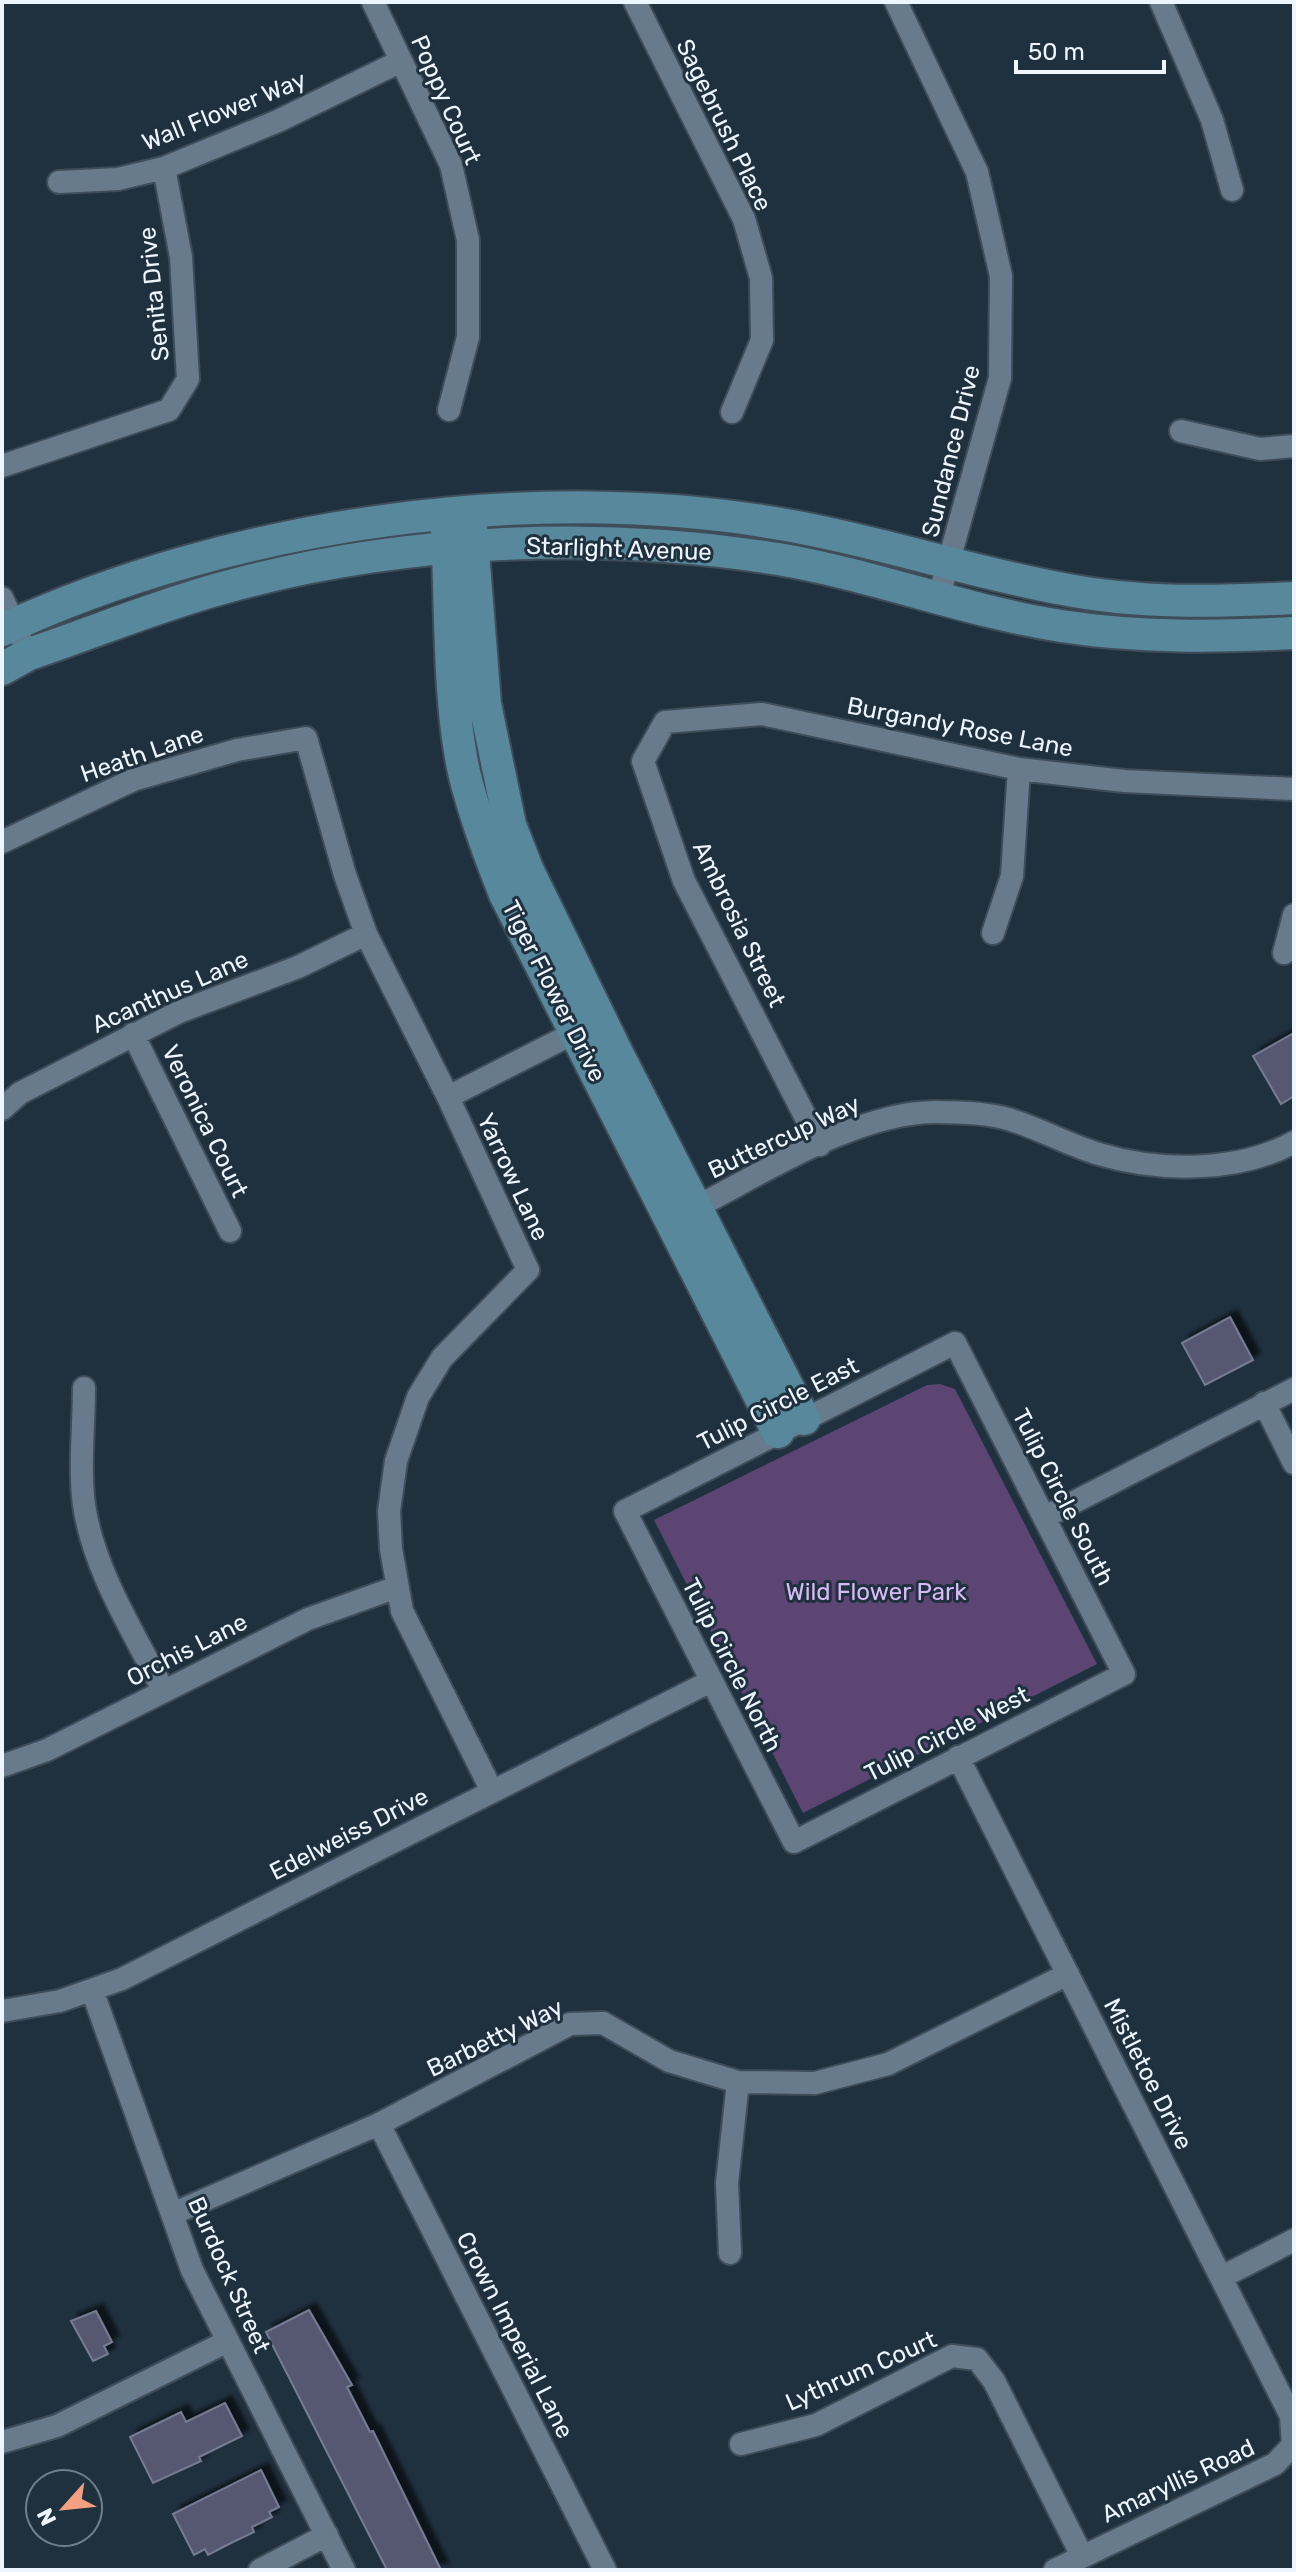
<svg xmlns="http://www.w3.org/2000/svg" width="1296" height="2572" font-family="Rubik,sans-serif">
	<defs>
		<filter id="shadow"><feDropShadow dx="7" dy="-7" stdDeviation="2" flood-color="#0009"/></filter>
	</defs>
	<rect width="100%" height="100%" fill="#1f303f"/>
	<path fill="#5c4572" d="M 940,1384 L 955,1389 L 1097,1664 L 803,1813 L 654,1520 L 927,1385 Z"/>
	<path fill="#55596f" stroke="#767b91" stroke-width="2" filter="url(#shadow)" d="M 1294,1033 L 1294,1096 L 1281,1104 L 1253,1056 Z
		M 1230,1317 L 1253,1360 L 1205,1385 L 1182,1343 Z
		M 309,2310 L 352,2385 L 347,2387 L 370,2432 L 373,2431 L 441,2570 L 387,2570 L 276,2352 L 266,2332 Z
		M 96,2311 L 112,2342 L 104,2346 L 108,2354 L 93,2361 L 71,2321 Z
		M 225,2403 L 242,2436 L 199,2457 L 201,2461 L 153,2483 L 130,2437 L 181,2412 L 186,2422 Z
		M 261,2470 L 279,2507 L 269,2512 L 272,2517 L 252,2527 L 254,2532 L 231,2543 L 208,2555 L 205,2549 L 194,2555 L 173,2514 Z"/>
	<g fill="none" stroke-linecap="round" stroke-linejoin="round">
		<defs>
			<path id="street" d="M 373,2 L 451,165 L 468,240 L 468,337 L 449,410
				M 635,2 L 744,219 L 761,278 L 762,340 L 732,412
				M 896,2 L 977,172 L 1001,276 L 1000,378 L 939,596
				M 1161,2 L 1212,120 L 1232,190
				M 59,182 L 118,179 L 164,168 L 278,121 L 401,61
				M 1181,431 L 1260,449 L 1294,446
				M 2,466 L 169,410 L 188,379 L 181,257 L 164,168
				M 2,598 L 20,636
				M 2,842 L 133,780 L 237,750 L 306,738 L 345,875 L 366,934 L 448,1097 L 528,1270 L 442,1358 L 418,1397 L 396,1461 L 389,1511 L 391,1549 L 402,1611 L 492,1791
				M 993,933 L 1012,876 L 1019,769
				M 1284,953 L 1294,915
				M 133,1034 L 230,1231
				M 448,1097 L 574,1033
				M 2,1109 L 20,1093 L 179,1012 L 298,967 L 366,934
				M 820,1145 L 684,881 L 643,761 L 665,722 L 762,714 L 1019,769 L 1124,781 L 1294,789
				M 685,1213 C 757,1177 854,1112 936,1112 C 958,1112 988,1113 1008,1119 C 1039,1128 1068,1145 1099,1154 C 1159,1172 1238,1173 1294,1142
				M 955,1343 L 1124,1674 L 794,1842 L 625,1511 Z
				M 84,1388 C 84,1426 79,1467 84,1505 C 94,1571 133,1631 163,1690
				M 1264,1403 L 1294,1463
				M 1045,1517 L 1294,1389
				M 958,1757 L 1291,2416 L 1293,2445 L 1275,2464 L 1055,2570
				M 2,1766 L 47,1750 L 308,1619 L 397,1587
				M 92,1990 L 192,2270 L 344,2570
				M 2,2011 L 60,2001 L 122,1979 L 711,1681
				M 379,2124 L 605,2570
				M 172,2214 L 379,2124 L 570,2024 L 603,2023 L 669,2061 L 738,2082 L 815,2083 L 888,2064 L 1068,1974
				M 730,2253 L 727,2183 L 738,2082
				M 1222,2277 L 1294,2240
				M 2,2442 L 57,2426 L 228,2341
				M 741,2444 L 816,2425 L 952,2356 L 977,2359 L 994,2381 L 1082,2556
				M 260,2570 L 327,2535"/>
			<path id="secondary" d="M 471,526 L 485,704 L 510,825 L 528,871 L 617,1053 L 804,1419
				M 447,528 C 451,603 448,700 464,772 C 474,814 489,854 505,894 L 778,1432
				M 2,630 C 231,523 536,480 786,525 C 879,541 969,572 1063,589 C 1139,604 1217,602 1294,598
				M 2,669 L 29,654 C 92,633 154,607 219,589 C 396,539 596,530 778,559 C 874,575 965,611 1061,626 C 1139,638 1216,637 1294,633"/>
		</defs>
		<use href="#street" stroke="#3e4d59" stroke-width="26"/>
		<use href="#secondary" stroke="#3e4d59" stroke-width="36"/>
		<use href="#street" stroke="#677b8c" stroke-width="22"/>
		<use href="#secondary" stroke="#58889b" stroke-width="32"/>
	</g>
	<g text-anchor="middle" stroke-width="6" stroke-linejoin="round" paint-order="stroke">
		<g font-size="24" fill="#edf6fe" stroke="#1f303f">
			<text transform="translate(446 100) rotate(66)" y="8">Poppy Court</text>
			<text transform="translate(224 111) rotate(-22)" y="8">Wall Flower Way</text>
			<text transform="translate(724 125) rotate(64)" y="8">Sagebrush Place</text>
			<text transform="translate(154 294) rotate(-96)" y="8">Senita Drive</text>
			<text transform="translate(951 451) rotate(-76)" y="8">Sundance Drive</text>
			<text transform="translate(619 549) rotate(2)" y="8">Starlight Avenue</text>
			<text transform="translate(960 727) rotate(11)" y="8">Burgandy Rose Lane</text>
			<text transform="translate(142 754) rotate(-19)" y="8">Heath Lane</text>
			<text transform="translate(739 924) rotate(64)" y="8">Ambrosia Street</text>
			<text transform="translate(554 991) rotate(63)" y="8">Tiger Flower Drive</text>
			<text transform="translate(170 992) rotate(-24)" y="8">Acanthus Lane</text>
			<text transform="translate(205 1121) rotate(64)" y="8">Veronica Court</text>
			<text transform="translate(784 1137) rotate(-25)" y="8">Buttercup Way</text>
			<text transform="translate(513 1177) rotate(65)" y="8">Yarrow Lane</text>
			<text transform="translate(778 1404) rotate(-27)" y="8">Tulip Circle East</text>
			<text transform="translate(1063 1497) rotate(63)" y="8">Tulip Circle South</text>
			<text transform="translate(187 1650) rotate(-27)" y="8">Orchis Lane</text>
			<text transform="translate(732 1665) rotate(63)" y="8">Tulip Circle North</text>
			<text transform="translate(947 1734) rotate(-27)" y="8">Tulip Circle West</text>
			<text transform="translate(349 1834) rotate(-27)" y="8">Edelweiss Drive</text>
			<text transform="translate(495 2038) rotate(-26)" y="8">Barbetty Way</text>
			<text transform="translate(1148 2074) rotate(63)" y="8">Mistletoe Drive</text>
			<text transform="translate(229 2275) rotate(66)" y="8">Burdock Street</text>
			<text transform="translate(515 2335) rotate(63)" y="8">Crown Imperial Lane</text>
			<text transform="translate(861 2371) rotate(-24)" y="8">Lythrum Court</text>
			<text transform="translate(1178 2481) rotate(-25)" y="8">Amaryllis Road</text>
		</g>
		<g font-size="24" fill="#d8baf5" stroke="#1f303f">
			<text x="876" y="1600">Wild Flower Park</text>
		</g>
	</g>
	<rect width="1296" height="2572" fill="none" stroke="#edf6fe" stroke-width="8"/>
	<g transform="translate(64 2508) rotate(243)"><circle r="38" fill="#1f303f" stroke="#717f8b" stroke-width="2"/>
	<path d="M0-6L14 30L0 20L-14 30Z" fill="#f2a081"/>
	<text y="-12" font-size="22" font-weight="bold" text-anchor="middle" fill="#edf6fe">N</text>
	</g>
	<path d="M1016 60v12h148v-12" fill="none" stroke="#edf6fe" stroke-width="4"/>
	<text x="1028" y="60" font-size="24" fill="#edf6fe" stroke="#1f303f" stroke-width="6" paint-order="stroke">50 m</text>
</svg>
